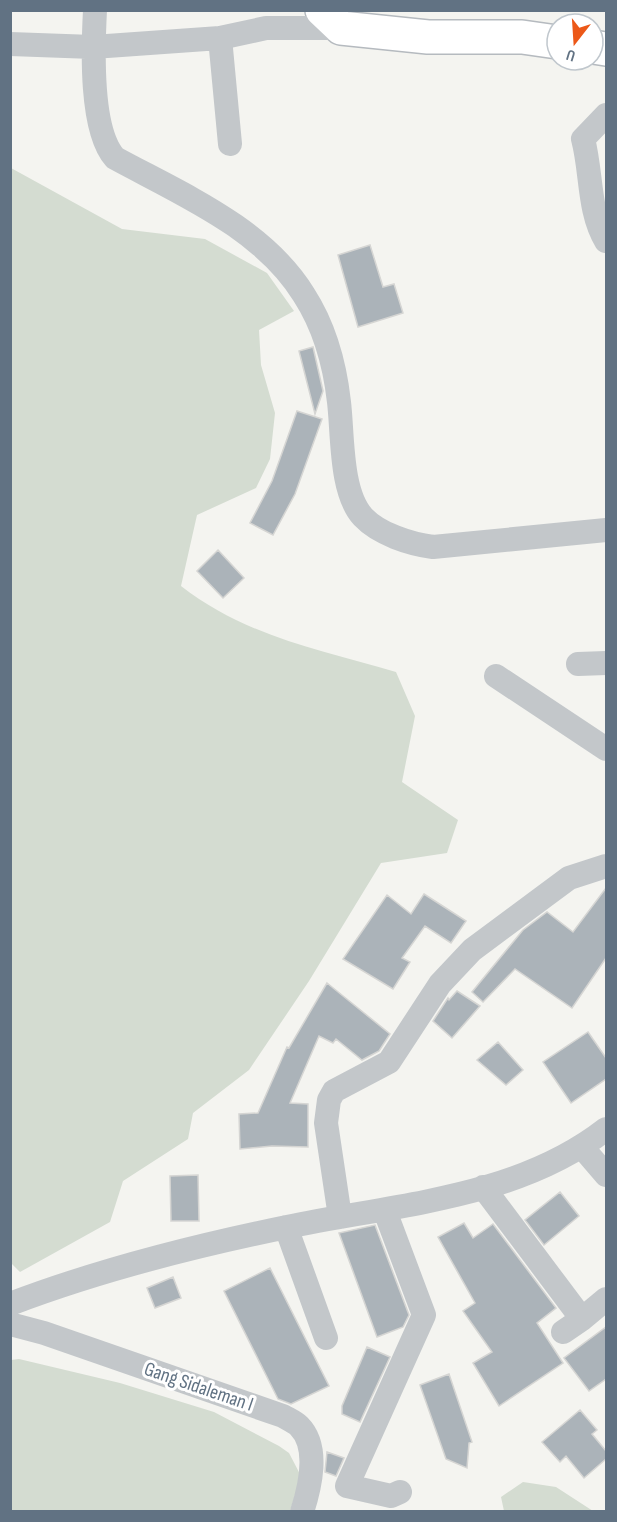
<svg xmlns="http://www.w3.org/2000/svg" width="617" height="1522" font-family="'Sofia Sans Condensed',sans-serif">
	<rect width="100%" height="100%" fill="#f4f4f0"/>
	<path fill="#d4dcd1" d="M 11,168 L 122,229 L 205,239 L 267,273 L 294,311 L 259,330 L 261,365 L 275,413 L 270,459 L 256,488 L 197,515 L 181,586 C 245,636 320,650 396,672 L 415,716 L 402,782 L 458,820 L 447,853 L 381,863 L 309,981 L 249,1070 L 193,1113 L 188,1139 L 123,1181 L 110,1222 L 20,1272 L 10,1262 Z
		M 19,1359 L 120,1383 L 214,1412 L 279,1446 L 289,1453 L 301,1476 L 290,1511 L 11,1512 L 11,1360 Z
		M 523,1482 L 556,1487 L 593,1511 L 504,1511 L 501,1497 Z"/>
	<path fill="#abb3b9" stroke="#d5d5d3" stroke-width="1.5" d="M 370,245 L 383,287 L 394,284 L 403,313 L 358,327 L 338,255 Z
		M 313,347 L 323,391 L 315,414 L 299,351 Z
		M 297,411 L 322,419 L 295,494 L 273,535 L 250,523 L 272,481 Z
		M 218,550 L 244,578 L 223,598 L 197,571 Z
		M 606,888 L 606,958 L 572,1008 L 515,969 L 483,1002 L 472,992 L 523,930 L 547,912 L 573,932 Z
		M 424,894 L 466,921 L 451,943 L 425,926 L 402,958 L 410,962 L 393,989 L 343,959 L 387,895 L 411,914 Z
		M 327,983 L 390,1034 L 379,1051 L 362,1060 L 336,1039 L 333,1043 L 319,1036 L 290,1103 L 308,1104 L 308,1147 L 272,1146 L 240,1149 L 239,1114 L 258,1113 L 287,1047 L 289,1048 Z
		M 457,991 L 480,1006 L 452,1038 L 433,1021 L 448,998 L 449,1000 Z
		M 588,1032 L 606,1058 L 606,1079 L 571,1103 L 543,1062 Z
		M 498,1042 L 523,1070 L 506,1085 L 477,1060 Z
		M 198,1175 L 199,1221 L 171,1221 L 170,1176 Z
		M 560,1192 L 579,1216 L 544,1245 L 525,1220 Z
		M 464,1223 L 473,1238 L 493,1224 L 556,1308 L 537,1323 L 563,1363 L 499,1406 L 473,1363 L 492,1352 L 463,1311 L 475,1303 L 438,1237 Z
		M 375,1225 L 409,1315 L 403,1327 L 377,1337 L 339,1233 Z
		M 270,1268 L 329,1386 L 291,1404 L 278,1399 L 224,1291 Z
		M 173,1277 L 181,1298 L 155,1308 L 147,1288 Z
		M 606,1327 L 606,1379 L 589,1391 L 564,1358 Z
		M 367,1347 L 390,1357 L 360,1422 L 342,1414 L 342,1406 Z
		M 449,1374 L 472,1442 L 469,1443 L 467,1468 L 446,1459 L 420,1385 Z
		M 580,1410 L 597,1430 L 592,1434 L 606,1451 L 606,1459 L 584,1478 L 566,1456 L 560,1462 L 542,1442 Z
		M 327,1452 L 344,1458 L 336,1476 L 325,1472 Z"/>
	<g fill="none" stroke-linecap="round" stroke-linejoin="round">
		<defs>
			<path id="secondary" d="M 322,10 L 341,28 L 428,37 L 522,37 L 557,42
				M 593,47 L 606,49"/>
		</defs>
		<use href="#secondary" stroke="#b5babf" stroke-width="36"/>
		<path stroke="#c3c7ca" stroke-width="24" d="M 95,10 C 93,48 90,130 115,158 C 181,194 263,228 304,295 C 324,326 335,366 339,402 C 343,435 340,492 363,517 C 379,534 410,544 433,547 L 606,530
			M 220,38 L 230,144
			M 10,44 L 93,47 L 220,38 L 266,28 L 341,28
			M 606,115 L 583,139 C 592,173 588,211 606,241
			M 578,664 L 606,663
			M 496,676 L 606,749
			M 582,1147 L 606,1175
			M 483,1187 L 582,1319 L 606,1299
			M 385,1211 L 424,1315 L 347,1486 L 391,1496 L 400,1492
			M 340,1217 L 326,1123 L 329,1100 L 334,1091 L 389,1062 L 440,984 L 472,950 L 569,878 L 606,866
			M 286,1227 L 326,1338
			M 10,1304 C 99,1270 194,1246 287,1227 C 396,1204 516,1199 606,1129
			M 10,1324 L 44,1333 L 283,1416 C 288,1419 295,1422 299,1426 C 320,1447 310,1487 302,1512
			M 563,1332 L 582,1319"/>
		<use href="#secondary" stroke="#fff" stroke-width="33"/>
	</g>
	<g text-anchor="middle" stroke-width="6" stroke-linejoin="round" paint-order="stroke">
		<g font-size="20" fill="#617283" stroke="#fff">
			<text transform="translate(199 1386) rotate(19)" y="7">Gang Sidaleman I</text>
		</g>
	</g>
	<rect width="617" height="1522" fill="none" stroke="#617283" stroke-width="24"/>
	<g transform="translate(575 42) rotate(197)"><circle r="28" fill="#ffffff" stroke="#c0c7cd" stroke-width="1.5"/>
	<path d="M0-4.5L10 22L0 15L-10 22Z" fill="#ec5818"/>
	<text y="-9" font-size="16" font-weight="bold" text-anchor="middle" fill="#617283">U</text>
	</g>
</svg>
